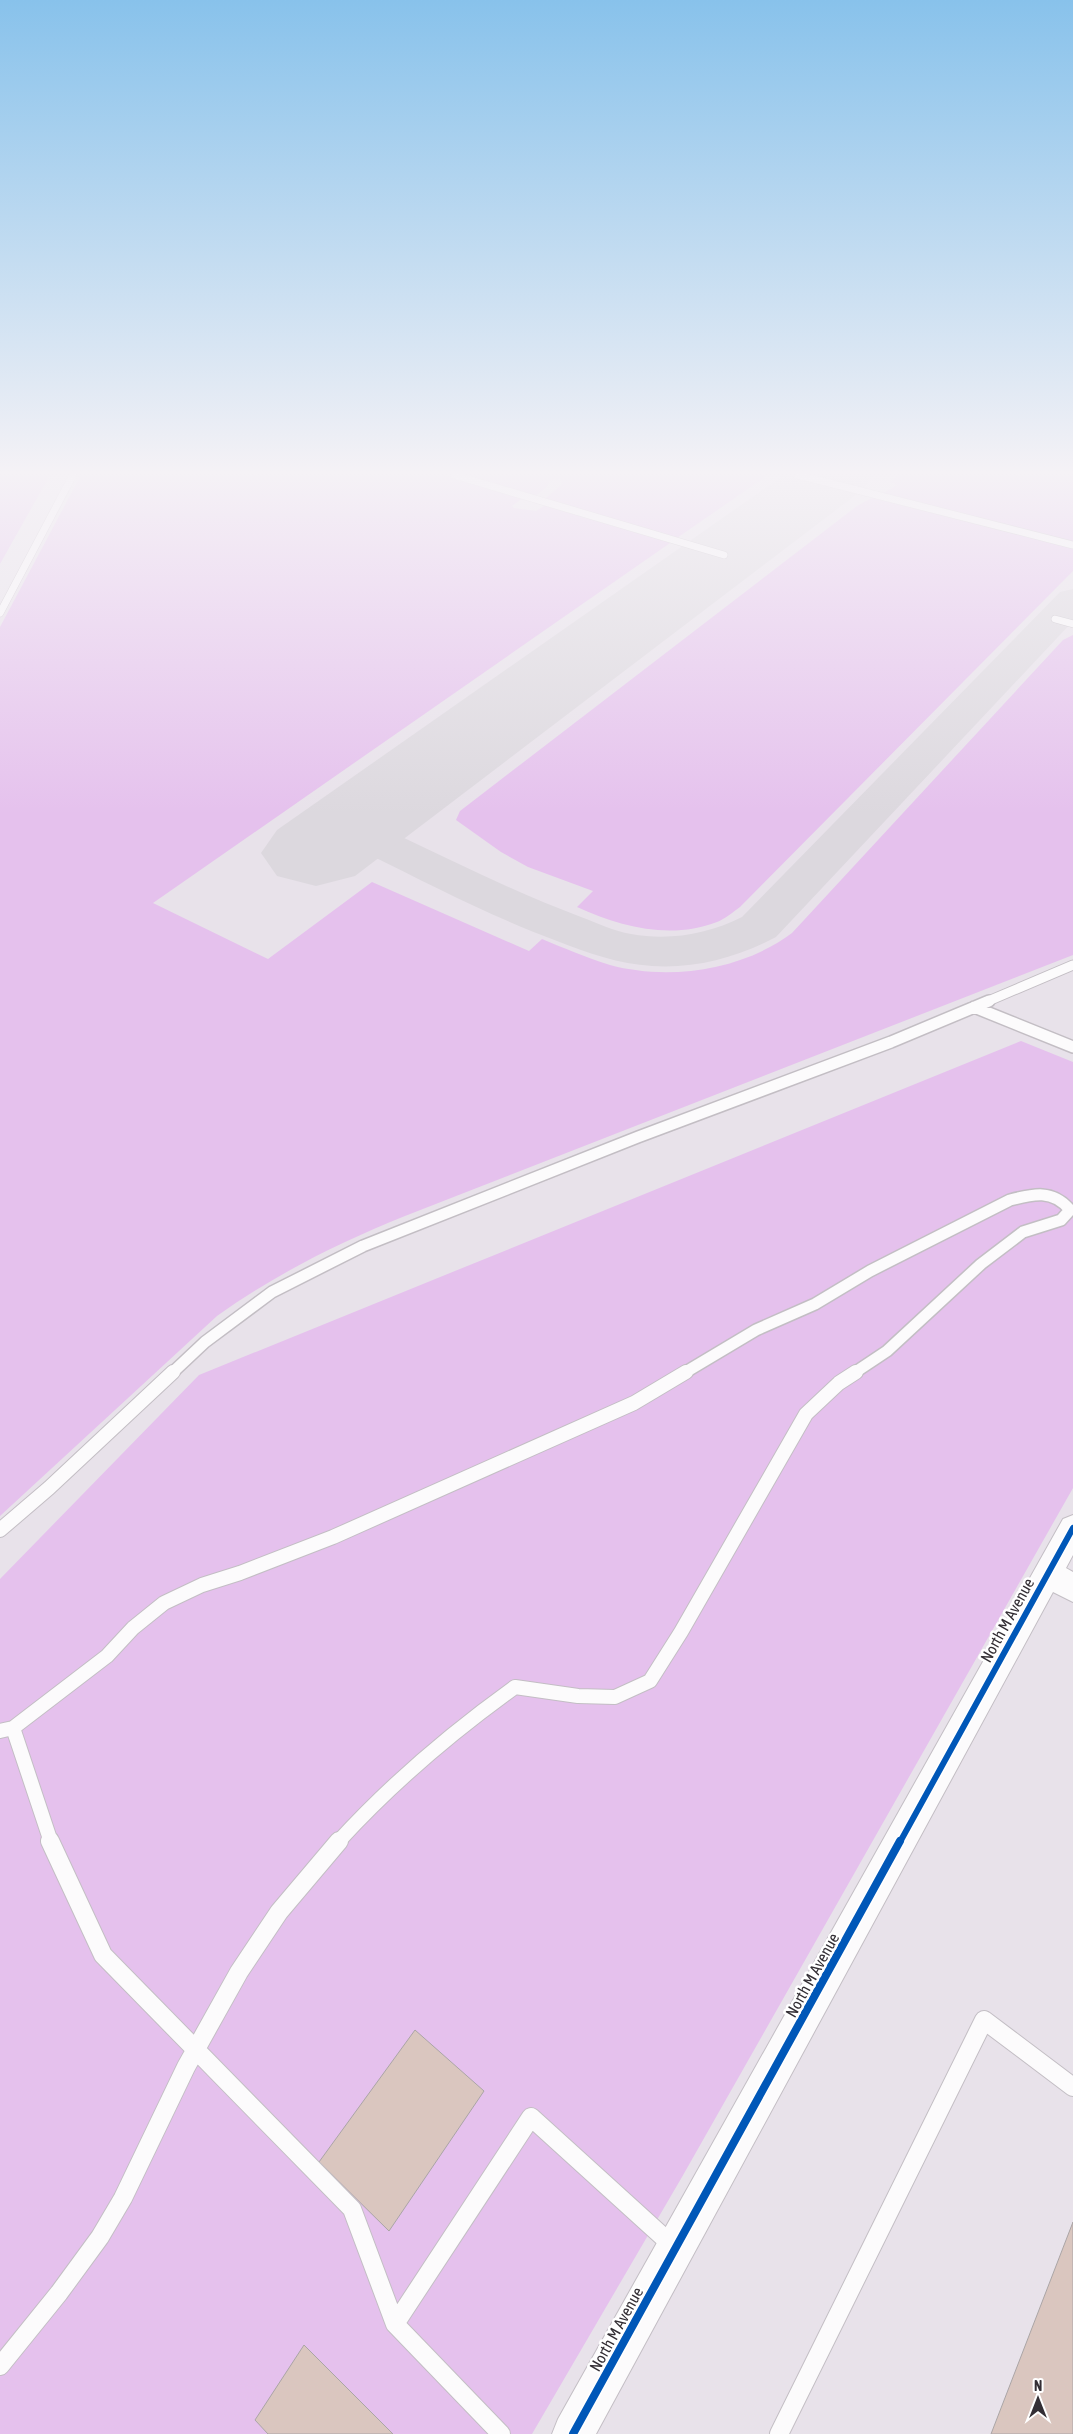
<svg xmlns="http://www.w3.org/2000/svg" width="1073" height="2434" font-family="'Asap Condensed',sans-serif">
	<rect width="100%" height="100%" fill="#e8e2ea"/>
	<path fill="#e5c1ed" d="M 0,475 L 50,475 L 0,564 Z
		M 81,475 L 444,475 L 524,497 L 512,506 L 514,508 L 536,511 L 547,504 L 673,541 L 153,903 L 268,959 L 372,882 L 529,951 L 542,939 C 564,948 587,958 610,965 C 669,981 743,970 792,933 L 1063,640 L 1073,635 L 1073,955 L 405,1216 C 338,1243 276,1274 217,1316 L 0,1516 L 0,627 Z
		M 458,475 L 768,475 L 677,538 L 545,499 L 562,484 L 560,479 L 550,480 L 547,487 L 535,496 Z
		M 899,475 L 1073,475 L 1073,571 L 740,907 C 733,912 725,919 717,922 C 671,940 620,927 577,907 L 593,891 L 528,867 L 501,852 L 456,820 L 460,811 L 857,506 C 870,498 884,494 897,485 L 890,482 Z
		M 1021,1041 L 1073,1062 L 1073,1488 L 682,2177 L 532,2434 L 0,2434 L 0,1579 L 199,1375 Z"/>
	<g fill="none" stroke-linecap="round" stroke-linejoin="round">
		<path fill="#dcd8de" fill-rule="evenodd" d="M 1073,589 L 1073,621 L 776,937 C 738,957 695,969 652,966 C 619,964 588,953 557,941 C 492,917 431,885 368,854 C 348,839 343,822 358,801 L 373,797 L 388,801 L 395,810 L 391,821 L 392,830 L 400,836 C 459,864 519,894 581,917 C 597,923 614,931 631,934 C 670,941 708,934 742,917 L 1060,592 Z"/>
		<path fill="#dcd8de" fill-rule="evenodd" d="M 784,475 L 873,475 L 861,491 L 355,876 L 316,886 L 277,876 L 261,853 L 277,830 Z"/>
	</g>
	<path fill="#dac6bf" stroke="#aaa5a6" d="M 415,2030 L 484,2091 L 389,2231 L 319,2162 Z
		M 1073,2222 L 1073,2434 L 991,2434 Z
		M 304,2345 L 393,2434 L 268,2434 L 255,2420 Z"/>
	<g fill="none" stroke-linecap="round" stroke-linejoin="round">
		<defs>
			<path id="service-far4" d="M 454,475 L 724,555
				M 798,475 L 1073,545
				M 0,613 L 73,475
				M 1055,619 L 1073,624"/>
			<path id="service-far3" d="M 986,1002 L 1073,965"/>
			<path id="service-far2" d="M 974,1007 L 1073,1047
				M 172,1373 L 205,1342 L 272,1292 L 363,1246 L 638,1137 L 891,1042 L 989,1001
				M 684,1373 L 756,1330 L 815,1304 L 870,1271 L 1010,1200 C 1033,1194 1053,1189 1070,1210 L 1061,1220 L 1023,1232 L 981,1264 L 887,1351 L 854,1373"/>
			<path id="service-far1" d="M 0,1530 L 49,1488 L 173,1372
				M 13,1728 L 51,1842
				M 0,1731 L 13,1728 L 107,1656 L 133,1628 L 164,1603 L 202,1585 L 240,1573 L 333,1537 L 634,1403 L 686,1372
				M 338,1842 C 391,1784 451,1733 515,1687 L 578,1696 L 615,1697 L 650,1681 L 681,1632 L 806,1414 L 839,1383 L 856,1372"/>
			<path id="service" d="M 50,1841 L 103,1955 L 352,2209 L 395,2324 L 501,2434
				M 395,2324 L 531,2117 L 672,2245
				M 0,2366 L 59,2293 L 100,2237 L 123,2198 L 186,2067 L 239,1972 L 279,1912 L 339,1841
				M 779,2434 L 984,2020 L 1073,2087"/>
			<path id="minor" d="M 1073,1515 L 1073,1555 L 1066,1568 L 1073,1572 L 1073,1602 L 1053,1592 L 596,2434 L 552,2434 L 558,2419 L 1063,1519 Z"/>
		</defs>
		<use href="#service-far4" stroke="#c3bec4" stroke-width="8"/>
		<use href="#service-far3" stroke="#c3bec4" stroke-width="11"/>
		<use href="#service-far2" stroke="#c3bec4" stroke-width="14"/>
		<use href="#service-far1" stroke="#c3bec4" stroke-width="16"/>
		<use href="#service" stroke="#c3bec4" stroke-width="20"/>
		<use href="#minor" stroke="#c3bec4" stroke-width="2"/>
		<use href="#service-far4" stroke="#fcfbfc" stroke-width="7"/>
		<use href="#service-far3" stroke="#fcfbfc" stroke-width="9"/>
		<use href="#service-far2" stroke="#fcfbfc" stroke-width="11"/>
		<use href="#service-far1" stroke="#fcfbfc" stroke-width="14"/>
		<use href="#service" stroke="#fcfbfc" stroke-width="18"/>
		<use href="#minor" fill="#fcfbfc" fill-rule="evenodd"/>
		<defs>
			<path id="cycleway-far1" d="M 900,1842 L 1073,1528"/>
			<path id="cycleway" d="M 573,2434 L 900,1841"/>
		</defs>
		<use href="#cycleway-far1" stroke="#fff" stroke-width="9"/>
		<use href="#cycleway" stroke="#fff" stroke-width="11"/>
		<use href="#cycleway-far1" stroke="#0057b8" stroke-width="6"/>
		<use href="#cycleway" stroke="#0057b8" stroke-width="8"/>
	</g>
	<linearGradient id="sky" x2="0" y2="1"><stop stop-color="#88c2eb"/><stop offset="0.58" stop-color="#f5f2f6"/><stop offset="1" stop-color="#f5f2f6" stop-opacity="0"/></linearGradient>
	<rect width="1073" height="815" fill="url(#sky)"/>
	<g text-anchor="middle" stroke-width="5" stroke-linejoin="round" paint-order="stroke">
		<g font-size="16" fill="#332e34" stroke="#fff">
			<text transform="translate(1007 1620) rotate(-61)" y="6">North M Avenue</text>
			<text transform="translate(812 1975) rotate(-61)" y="6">North M Avenue</text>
			<text transform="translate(616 2329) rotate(-61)" y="6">North M Avenue</text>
		</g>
	</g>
	<g transform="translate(1038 2399)" stroke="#ffffff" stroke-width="4" paint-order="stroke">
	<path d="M0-4L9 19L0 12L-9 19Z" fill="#332e34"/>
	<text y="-8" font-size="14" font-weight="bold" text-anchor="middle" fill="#332e34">N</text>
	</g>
</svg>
